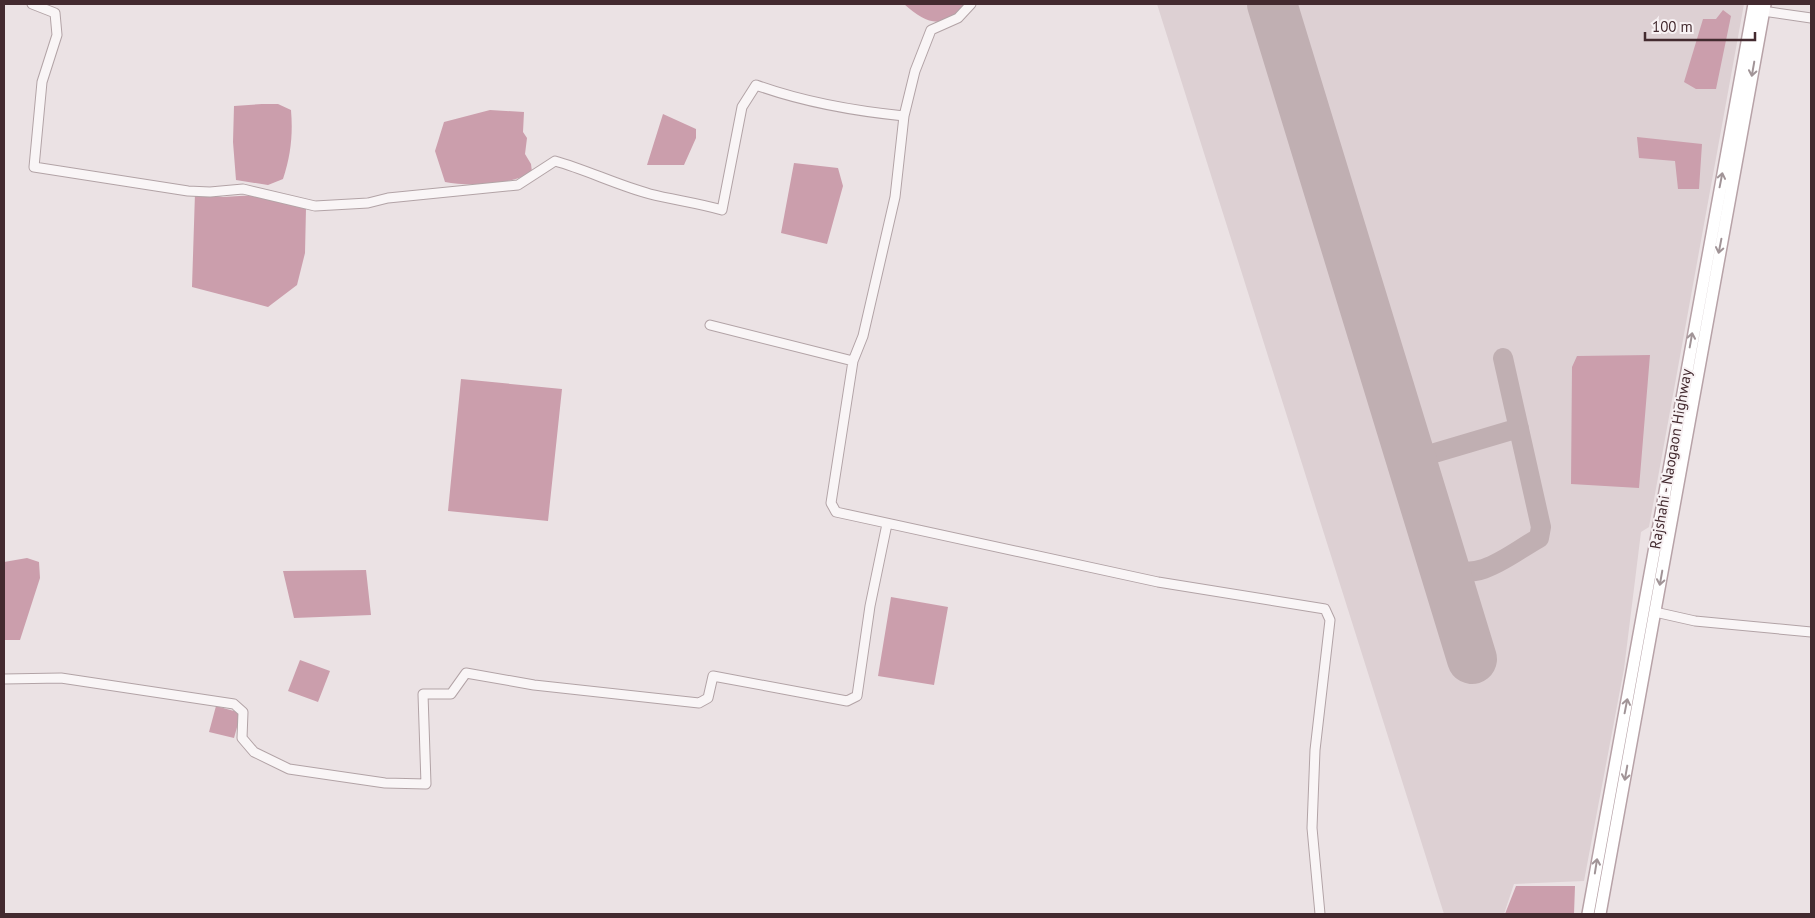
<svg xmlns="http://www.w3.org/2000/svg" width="1815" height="918" font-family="'PT Sans',sans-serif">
	<rect width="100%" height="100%" fill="#ebe2e4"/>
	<path fill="#ddd0d3" d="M 1157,4 L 1744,4 L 1649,527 L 1641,532 L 1624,669 L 1584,881 L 1514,884 L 1504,914 L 1444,914 Z"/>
	<path fill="#cb9eac" d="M 904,4 L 966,4 C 943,30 928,25 904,4 Z
		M 1723,10 L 1731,16 L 1716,89 L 1696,89 L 1684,82 L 1703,19 L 1716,19 Z
		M 262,104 L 278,104 L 291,110 C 293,134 291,155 283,179 L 268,185 L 236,180 L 233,142 L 234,106 Z
		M 490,110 L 524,112 L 523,132 L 527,138 L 525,154 L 531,164 L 532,172 C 512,185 468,187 445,182 L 435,151 L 444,122 Z
		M 663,114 L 696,129 L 696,138 L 684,165 L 647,165 Z
		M 1637,137 L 1702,144 L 1699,189 L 1678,189 L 1675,161 L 1639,158 Z
		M 794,163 L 838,168 L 843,186 L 827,244 L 781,233 Z
		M 195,193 L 223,197 L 258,195 L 306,208 L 305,253 L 297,285 L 268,307 L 192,287 Z
		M 1650,355 L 1639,488 L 1571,484 L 1572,367 L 1577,356 Z
		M 461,379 L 562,389 L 548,521 L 448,511 Z
		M 27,558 L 39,562 L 40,578 L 20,640 L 4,640 L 4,562 Z
		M 366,570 L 371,615 L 294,618 L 283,571 Z
		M 891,597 L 948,607 L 934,685 L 878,676 Z
		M 300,660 L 330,671 L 318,702 L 288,691 Z
		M 216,706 L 241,713 L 234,738 L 209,732 Z
		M 1516,886 L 1575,886 L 1574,914 L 1505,914 Z"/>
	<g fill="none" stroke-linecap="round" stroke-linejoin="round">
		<path stroke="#c0afb2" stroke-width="20" d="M 1411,460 L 1519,428
			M 1444,568 C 1481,582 1507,556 1539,538 L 1541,527 L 1503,358"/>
		<path stroke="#c0afb2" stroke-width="50" d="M 1272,4 L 1472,659"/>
		<defs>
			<path id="minor" d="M 32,4 L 55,13 L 57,35 L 42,82 L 34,167 L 188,191 L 210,192 L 243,189 L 315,206 L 368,203 L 388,198 L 518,185 L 555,161 C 587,170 617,185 650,194 C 674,200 698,203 722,210 L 742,107 L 756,85 C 803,102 854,111 904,116
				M 971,4 L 958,18 L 931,30 L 915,71 L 904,116 L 895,197 L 863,336 L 853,361 L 831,503 L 836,512 L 1158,582 L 1325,609 L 1330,620 L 1315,750 L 1312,828 L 1320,914
				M 1763,11 L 1811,18
				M 710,325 L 853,361
				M 1655,612 L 1695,621 L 1811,632
				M 4,679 L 61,678 L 234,704 L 243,712 L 242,738 L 254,752 L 289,769 L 385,783 L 426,784 L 423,694 L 451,694 L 466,673 L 534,685 L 699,703 L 708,698 L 713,676 L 847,701 L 857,696 L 870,606 L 887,524"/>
			<path id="major" d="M 1588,914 L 1754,4
				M 1600,914 L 1765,4"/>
		</defs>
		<use href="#minor" stroke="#b2a3a6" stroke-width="11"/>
		<use href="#major" stroke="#b7a2a7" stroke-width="14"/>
		<use href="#minor" stroke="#f9f5f6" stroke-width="9"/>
		<use href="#major" stroke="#fff" stroke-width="11"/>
	</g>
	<defs><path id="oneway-shaft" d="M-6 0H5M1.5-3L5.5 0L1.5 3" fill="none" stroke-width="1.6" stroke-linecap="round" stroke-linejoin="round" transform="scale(1.25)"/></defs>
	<g stroke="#a19497">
		<use href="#oneway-shaft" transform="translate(1753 69) rotate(100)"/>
		<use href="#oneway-shaft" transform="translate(1721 180) rotate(-79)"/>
		<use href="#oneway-shaft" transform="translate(1720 246) rotate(101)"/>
		<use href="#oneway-shaft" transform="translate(1691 340) rotate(-80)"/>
		<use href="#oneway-shaft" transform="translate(1661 578) rotate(100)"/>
		<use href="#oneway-shaft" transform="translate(1626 706) rotate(-79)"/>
		<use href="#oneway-shaft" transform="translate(1626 773) rotate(100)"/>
		<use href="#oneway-shaft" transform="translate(1596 866) rotate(-81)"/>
	</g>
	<g text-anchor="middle" stroke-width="4" stroke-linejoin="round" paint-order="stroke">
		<g font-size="15" fill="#432a2f" stroke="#f8f2f4">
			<text transform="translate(1671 459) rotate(-80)" y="5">Rajshahi - Naogaon Highway</text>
		</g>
	</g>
	<rect width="1815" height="918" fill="none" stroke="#432a2f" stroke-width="10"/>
	<path d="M1645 32v8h110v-8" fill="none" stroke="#432a2f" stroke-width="2.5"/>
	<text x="1652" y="32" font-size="15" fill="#432a2f" stroke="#f8f2f4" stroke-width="4" paint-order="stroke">100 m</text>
</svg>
